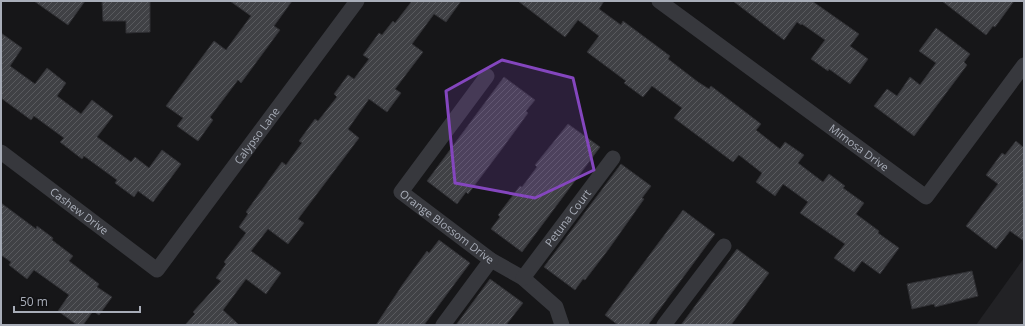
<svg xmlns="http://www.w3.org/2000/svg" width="1025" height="326" font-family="'Open Sans',sans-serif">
	<defs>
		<pattern id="building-hatch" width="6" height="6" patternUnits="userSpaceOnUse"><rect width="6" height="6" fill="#404145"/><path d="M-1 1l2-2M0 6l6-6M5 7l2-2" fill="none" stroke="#595a5e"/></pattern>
	</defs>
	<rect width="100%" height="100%" fill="#161618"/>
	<path fill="#222225" d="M 1024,258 L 1024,325 L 976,325 Z"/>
	<path fill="url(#building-hatch)" stroke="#303034" d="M 34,1 L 85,1 L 68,25 Z
		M 102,1 L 150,1 L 150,32 L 126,33 L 126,21 L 103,21 Z
		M 230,1 L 292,1 L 274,26 L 280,30 L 241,83 L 238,80 L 210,117 L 213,120 L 198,141 L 177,126 L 183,118 L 166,106 L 214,41 L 226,50 L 251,16 Z
		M 412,1 L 461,1 L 446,22 L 434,14 L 412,44 L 423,52 L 395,89 L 401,93 L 387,112 L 369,99 L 348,129 L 359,138 L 298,219 L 304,223 L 288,244 L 268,229 L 251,251 L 281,273 L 266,294 L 246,279 L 223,310 L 239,325 L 185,325 L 195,314 L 193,312 L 221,281 L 216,278 L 226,264 L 224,262 L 246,233 L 239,227 L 248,214 L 246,212 L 282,162 L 286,165 L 302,143 L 299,141 L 315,119 L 318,121 L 337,97 L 334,94 L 348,75 L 354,79 L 369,59 L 363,55 L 379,33 L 382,35 L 393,21 L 395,23 Z
		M 518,1 L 604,1 L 599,9 L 621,25 L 623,21 L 670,56 L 668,59 L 698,82 L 709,89 L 711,86 L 761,124 L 756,130 L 780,149 L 785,142 L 804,155 L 798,163 L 823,182 L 829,174 L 845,186 L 843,188 L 864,203 L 856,214 L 879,231 L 878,233 L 899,248 L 880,274 L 862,261 L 854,272 L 834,258 L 845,244 L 800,213 L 808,202 L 783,184 L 775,196 L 756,182 L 762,173 L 739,155 L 733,162 L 674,118 L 682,108 L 652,86 L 643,97 L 624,83 L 626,81 L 587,52 L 599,36 L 578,20 L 565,37 Z
		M 733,1 L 812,1 L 859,34 L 850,46 L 868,59 L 850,84 L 829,69 L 828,71 L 811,59 L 825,40 L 802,24 L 801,25 L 797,22 L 784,40 Z
		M 942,1 L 1014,1 L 995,27 L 993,26 L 986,35 Z
		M 936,28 L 970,54 L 964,62 L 967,65 L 914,136 L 874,106 L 887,89 L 897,96 L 910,77 L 920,85 L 936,63 L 919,51 Z
		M 1,33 L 22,48 L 10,66 L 35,84 L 47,68 L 66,83 L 57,96 L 81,114 L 92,100 L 113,116 L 97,137 L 131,162 L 135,157 L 149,168 L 162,150 L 181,164 L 153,202 L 138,191 L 134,197 L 115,183 L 117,180 L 84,156 L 82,159 L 60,142 L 64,138 L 34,116 L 31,120 L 1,98 Z
		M 504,77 L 535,100 L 526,111 L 528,113 L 504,146 L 468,194 L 466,192 L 457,204 L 427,181 Z
		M 568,124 L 600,147 L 522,252 L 491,229 L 500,217 L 498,215 L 520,186 L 522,187 L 537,167 L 535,165 Z
		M 1016,141 L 1024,148 L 1024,241 L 1010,231 L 996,249 L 966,226 L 998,184 L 986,175 L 1002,153 L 1005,155 Z
		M 621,164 L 651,186 L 642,198 L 644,199 L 608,250 L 585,280 L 583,279 L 575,290 L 544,267 Z
		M 1,203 L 36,229 L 37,226 L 53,238 L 52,240 L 73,256 L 69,261 L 99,284 L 97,287 L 112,297 L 99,315 L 93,311 L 83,325 L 77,325 L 58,311 L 69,295 L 34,270 L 27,279 L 9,265 L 11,262 L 1,255 Z
		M 683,210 L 715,234 L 648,325 L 618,325 L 605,315 Z
		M 439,240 L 470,263 L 424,325 L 376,325 L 403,284 L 427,251 L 429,253 Z
		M 737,249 L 769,273 L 731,325 L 681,325 Z
		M 972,271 L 978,296 L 935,307 L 934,304 L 912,309 L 907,284 Z
		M 490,279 L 523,303 L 506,325 L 456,325 Z"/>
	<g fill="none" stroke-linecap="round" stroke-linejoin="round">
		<g stroke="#37383d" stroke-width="15">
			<path id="s1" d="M 659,1 L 926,197 L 1024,65"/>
			<path id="s2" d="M 487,76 L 401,192 L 491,260 L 523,278 L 556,307 L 562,325"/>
			<path id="s3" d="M 1,152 L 157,270 L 357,1"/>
			<path id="s4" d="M 523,278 L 613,158"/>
			<path d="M 443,325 L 491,260"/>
			<path d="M 664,325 L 724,246"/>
		</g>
	</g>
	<path fill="#8446be" fill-opacity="0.2" stroke="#8446be" stroke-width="3" stroke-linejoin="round" d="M 502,60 L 573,78 L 594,170 L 535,198 L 455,183 L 446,91 Z"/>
	<g text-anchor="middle" stroke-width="4" stroke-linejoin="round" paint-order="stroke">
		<g font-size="11" fill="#a8adb8" stroke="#111113">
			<text dy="4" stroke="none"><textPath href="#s3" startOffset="363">Calypso Lane</textPath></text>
			<text dy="4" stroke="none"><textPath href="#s1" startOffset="248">Mimosa Drive</textPath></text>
			<text dy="4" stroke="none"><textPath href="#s3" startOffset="98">Cashew Drive</textPath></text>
			<text dy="4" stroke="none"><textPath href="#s4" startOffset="75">Petuna Court</textPath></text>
			<text dy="4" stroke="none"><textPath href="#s2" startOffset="202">Orange Blossom Drive</textPath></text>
		</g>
	</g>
	<rect width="1025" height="326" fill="none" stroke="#a8adb8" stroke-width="4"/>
	<path d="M14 306v6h126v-6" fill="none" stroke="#a8adb8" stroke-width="2"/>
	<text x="20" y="306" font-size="12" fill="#a8adb8" stroke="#111113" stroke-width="3" paint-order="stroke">50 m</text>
</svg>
